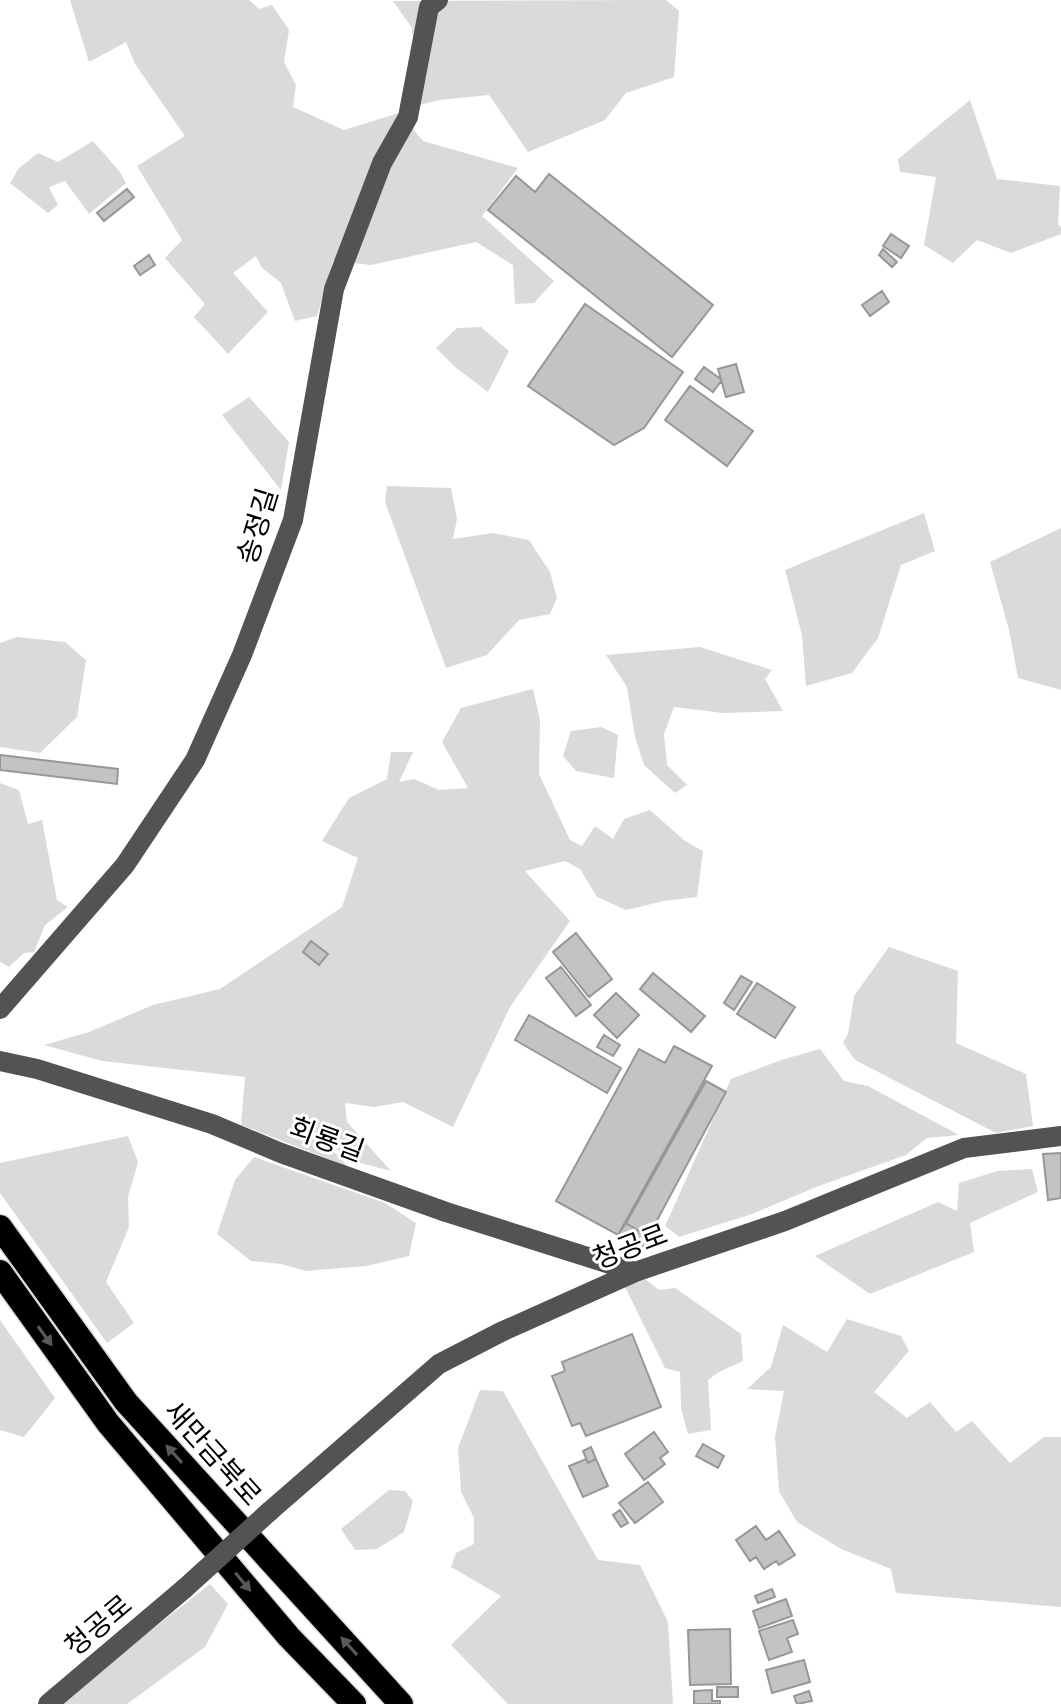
<svg xmlns="http://www.w3.org/2000/svg" width="1061" height="1704" font-family="'Nunito Sans','Noto Sans KR',sans-serif">
	<rect width="100%" height="100%" fill="#fff"/>
	<path fill="#dadada" d="M 70,0 L 249,0 L 259,9 L 272,5 L 289,30 L 284,62 L 296,85 L 293,107 L 344,130 L 399,113 L 423,141 L 518,168 L 482,216 L 554,281 L 534,303 L 515,304 L 513,265 L 476,242 L 371,265 L 333,261 L 317,316 L 295,321 L 281,283 L 262,268 L 256,256 L 233,273 L 268,312 L 228,354 L 194,317 L 205,304 L 165,258 L 182,240 L 137,166 L 185,136 L 135,64 L 126,42 L 89,62 Z
		M 666,0 L 679,11 L 674,77 L 626,93 L 605,120 L 528,152 L 489,95 L 439,100 L 420,105 L 412,28 L 393,1 Z
		M 970,100 L 997,179 L 1060,186 L 1058,225 L 1061,227 L 1061,234 L 1011,253 L 977,240 L 953,263 L 924,245 L 936,177 L 900,172 L 898,159 Z
		M 93,141 L 120,172 L 126,183 L 89,214 L 65,181 L 49,187 L 58,205 L 48,213 L 10,183 L 19,168 L 38,153 L 58,162 Z
		M 481,327 L 509,351 L 488,392 L 455,367 L 436,348 L 457,328 Z
		M 249,397 L 289,442 L 281,490 L 222,415 Z
		M 387,486 L 451,488 L 457,519 L 453,539 L 493,533 L 529,540 L 550,572 L 557,598 L 550,614 L 519,620 L 487,655 L 446,668 L 385,502 Z
		M 924,513 L 935,551 L 901,565 L 878,638 L 852,673 L 806,686 L 802,635 L 785,570 Z
		M 1061,528 L 1061,690 L 1018,678 L 1009,630 L 990,562 Z
		M 17,637 L 65,642 L 86,660 L 77,717 L 40,753 L 0,747 L 0,643 Z
		M 700,647 L 772,670 L 765,679 L 783,711 L 723,713 L 674,707 L 664,734 L 667,765 L 687,785 L 675,793 L 644,765 L 635,737 L 627,687 L 606,655 Z
		M 533,689 L 540,720 L 539,774 L 570,840 L 582,846 L 595,826 L 613,839 L 624,819 L 650,810 L 685,841 L 703,851 L 697,897 L 664,901 L 626,910 L 597,897 L 580,869 L 565,861 L 525,871 L 570,921 L 510,1007 L 453,1127 L 403,1102 L 374,1107 L 345,1103 L 347,1122 L 391,1171 L 353,1161 L 322,1138 L 347,1166 L 241,1125 L 245,1077 L 102,1061 L 44,1045 L 89,1032 L 153,1005 L 220,989 L 342,907 L 358,858 L 322,841 L 349,798 L 387,779 L 391,752 L 413,752 L 399,782 L 414,779 L 439,790 L 468,788 L 442,742 L 461,708 Z
		M 601,727 L 618,735 L 614,778 L 576,771 L 563,756 L 571,731 Z
		M 0,783 L 19,790 L 28,824 L 42,820 L 57,900 L 68,907 L 45,925 L 34,952 L 24,953 L 9,967 L 0,962 Z
		M 889,947 L 958,971 L 956,1043 L 1026,1074 L 1033,1126 L 996,1133 L 855,1060 L 843,1043 L 848,1034 L 854,996 Z
		M 820,1049 L 844,1081 L 868,1086 L 959,1135 L 927,1138 L 906,1155 L 816,1187 L 752,1214 L 679,1237 L 665,1226 L 731,1079 L 781,1060 Z
		M 128,1136 L 138,1162 L 128,1197 L 129,1227 L 106,1282 L 134,1323 L 107,1343 L 0,1193 L 0,1163 Z
		M 254,1157 L 385,1203 L 416,1223 L 409,1256 L 366,1266 L 306,1271 L 281,1264 L 251,1261 L 217,1234 L 235,1180 Z
		M 1032,1169 L 1038,1192 L 970,1223 L 974,1252 L 870,1294 L 815,1256 L 938,1202 L 957,1211 L 959,1183 L 997,1171 Z
		M 645,1279 L 659,1290 L 675,1288 L 741,1334 L 743,1361 L 719,1372 L 708,1380 L 711,1430 L 688,1434 L 681,1408 L 680,1372 L 665,1368 L 624,1285 Z
		M 847,1319 L 901,1336 L 909,1351 L 874,1392 L 907,1418 L 930,1402 L 956,1432 L 972,1421 L 1010,1463 L 1044,1437 L 1061,1437 L 1061,1607 L 896,1593 L 891,1569 L 841,1549 L 797,1522 L 779,1491 L 775,1437 L 784,1391 L 747,1389 L 771,1367 L 783,1325 L 827,1352 Z
		M 0,1320 L 55,1398 L 24,1437 L 0,1430 Z
		M 480,1390 L 503,1391 L 598,1560 L 640,1565 L 668,1622 L 673,1704 L 508,1704 L 451,1645 L 501,1596 L 451,1567 L 456,1553 L 474,1544 L 474,1518 L 461,1492 L 458,1448 Z
		M 389,1490 L 405,1491 L 413,1501 L 404,1532 L 377,1549 L 355,1550 L 341,1529 Z
		M 210,1584 L 228,1604 L 205,1647 L 127,1704 L 57,1704 Z"/>
	<path fill="#c3c3c3" stroke="#979797" stroke-width="2" d="M 549,174 L 713,305 L 672,357 L 488,210 L 516,176 L 535,192 Z
		M 127,189 L 134,197 L 104,221 L 97,213 Z
		M 891,234 L 909,246 L 901,258 L 883,246 Z
		M 883,249 L 897,262 L 892,267 L 879,255 Z
		M 149,255 L 155,265 L 140,275 L 134,266 Z
		M 882,291 L 889,302 L 870,316 L 862,305 Z
		M 585,304 L 683,372 L 644,428 L 614,445 L 528,386 Z
		M 736,364 L 744,392 L 726,397 L 718,369 Z
		M 704,367 L 722,380 L 713,392 L 695,379 Z
		M 690,386 L 753,431 L 727,466 L 665,420 Z
		M 0,755 L 118,769 L 117,784 L 0,770 Z
		M 576,933 L 612,979 L 589,997 L 553,952 Z
		M 311,941 L 328,954 L 319,965 L 303,952 Z
		M 561,967 L 591,1005 L 576,1016 L 546,978 Z
		M 653,973 L 705,1016 L 691,1032 L 640,989 Z
		M 741,976 L 752,982 L 734,1010 L 724,1003 Z
		M 757,983 L 795,1007 L 775,1038 L 737,1014 Z
		M 616,993 L 639,1015 L 617,1038 L 594,1015 Z
		M 529,1015 L 621,1068 L 607,1093 L 515,1040 Z
		M 604,1035 L 620,1045 L 613,1056 L 597,1047 Z
		M 674,1046 L 712,1066 L 618,1235 L 556,1201 L 639,1049 L 665,1063 Z
		M 706,1081 L 726,1092 L 648,1237 L 626,1223 Z
		M 1061,1153 L 1061,1198 L 1048,1200 L 1043,1154 Z
		M 626,1223 L 648,1237 L 641,1249 L 618,1235 Z
		M 632,1334 L 661,1407 L 586,1436 L 580,1423 L 572,1426 L 552,1376 L 565,1371 L 562,1362 Z
		M 654,1432 L 668,1452 L 660,1458 L 665,1464 L 644,1480 L 625,1454 Z
		M 703,1444 L 724,1456 L 718,1468 L 696,1456 Z
		M 591,1447 L 596,1459 L 588,1463 L 583,1451 Z
		M 586,1459 L 588,1463 L 596,1459 L 608,1486 L 583,1497 L 569,1466 Z
		M 648,1482 L 663,1502 L 635,1523 L 619,1503 Z
		M 620,1510 L 628,1523 L 621,1527 L 613,1515 Z
		M 756,1526 L 766,1540 L 779,1531 L 795,1555 L 779,1565 L 776,1561 L 764,1569 L 756,1557 L 750,1561 L 736,1540 Z
		M 772,1589 L 775,1597 L 758,1603 L 755,1596 Z
		M 786,1599 L 792,1616 L 759,1628 L 753,1611 Z
		M 793,1620 L 798,1634 L 787,1638 L 792,1652 L 769,1660 L 759,1631 Z
		M 730,1629 L 731,1684 L 690,1685 L 688,1630 Z
		M 804,1660 L 810,1682 L 772,1693 L 766,1670 Z
		M 717,1687 L 738,1687 L 738,1697 L 717,1697 Z
		M 712,1690 L 712,1701 L 720,1701 L 720,1704 L 694,1704 L 694,1691 Z
		M 809,1691 L 812,1701 L 797,1704 L 794,1696 Z"/>
	<g fill="none" stroke-linecap="round" stroke-linejoin="round">
		<defs>
			<path id="highway" d="M 0,1227 L 126,1402 L 401,1704
				M 0,1272 L 108,1423 L 289,1637 L 354,1704"/>
		</defs>
		<use href="#highway" stroke="#dbdbdb" stroke-width="27"/>
		<path stroke="#535353" stroke-width="20" d="M 0,1009 L 125,865 L 195,760 L 242,655 L 293,520 L 334,289 L 382,163 L 408,117 L 429,7 L 438,0
			M 0,1061 L 37,1069 L 212,1124 L 281,1153 L 446,1212 L 635,1272
			M 270,1511 L 439,1364 L 501,1332 L 635,1272 L 785,1221 L 964,1148 L 1061,1136
			M 48,1704 L 184,1589"/>
		<use href="#highway" stroke="#000" stroke-width="24"/>
		<path stroke="#535353" stroke-width="20" d="M 184,1589 L 270,1511"/>
	</g>
	<defs><path id="oneway-solid" d="M-6-.8H1V-3.2L6.5 0L1 3.2V.8H-6Z" transform="scale(2)"/></defs>
	<g fill="#595959">
		<use href="#oneway-solid" transform="translate(45 1336) rotate(54)"/>
		<use href="#oneway-solid" transform="translate(174 1454) rotate(-132)"/>
		<use href="#oneway-solid" transform="translate(243 1582) rotate(50)"/>
		<use href="#oneway-solid" transform="translate(349 1646) rotate(-132)"/>
	</g>
	<g text-anchor="middle" stroke-width="6" stroke-linejoin="round" paint-order="stroke">
		<g font-size="28" fill="#000" stroke="#fff">
			<text transform="translate(257 526) rotate(-73)" y="10">송정길</text>
			<text transform="translate(327 1139) rotate(20)" y="10">회룡길</text>
			<text transform="translate(630 1246) rotate(-21)" y="10">청공로</text>
			<text transform="translate(213 1453) rotate(48)" y="10">새만금북로</text>
			<text transform="translate(98 1625) rotate(-40)" y="10">청공로</text>
		</g>
	</g>
</svg>
